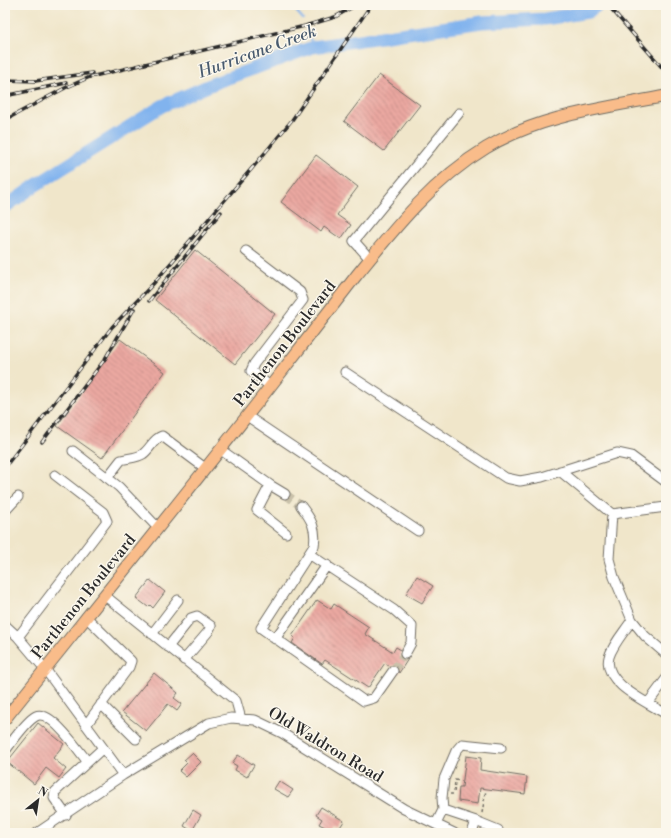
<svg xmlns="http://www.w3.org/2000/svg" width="671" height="838" font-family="'Libre Bodoni',serif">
	<defs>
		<pattern id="building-back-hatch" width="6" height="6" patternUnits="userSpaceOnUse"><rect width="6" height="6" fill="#eba8a1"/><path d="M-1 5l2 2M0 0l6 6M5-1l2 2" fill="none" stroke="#bf8983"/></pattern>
	</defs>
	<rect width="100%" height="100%" fill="#fbf7ec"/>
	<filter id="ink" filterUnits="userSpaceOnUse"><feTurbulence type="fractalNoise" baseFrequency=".025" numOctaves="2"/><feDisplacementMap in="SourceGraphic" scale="8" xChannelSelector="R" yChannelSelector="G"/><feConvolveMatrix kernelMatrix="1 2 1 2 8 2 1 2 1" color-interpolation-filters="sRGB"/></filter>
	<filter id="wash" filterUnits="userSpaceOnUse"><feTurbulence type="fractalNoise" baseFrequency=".012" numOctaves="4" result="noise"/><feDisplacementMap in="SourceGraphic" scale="16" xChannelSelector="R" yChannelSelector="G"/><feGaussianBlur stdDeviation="0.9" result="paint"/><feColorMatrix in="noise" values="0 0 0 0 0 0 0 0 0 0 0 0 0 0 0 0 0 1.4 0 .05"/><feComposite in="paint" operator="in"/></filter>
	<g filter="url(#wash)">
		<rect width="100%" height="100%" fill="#f0e6ca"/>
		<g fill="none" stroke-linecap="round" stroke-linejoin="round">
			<path stroke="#81b3ee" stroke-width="2" d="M 291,5 L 303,19
				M 307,31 L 313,47"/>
			<path stroke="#81b3ee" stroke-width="13" d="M 5,207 L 36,185 L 162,106 L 217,82 L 313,47 L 482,22 L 545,19 L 588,12 L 598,5"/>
		</g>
		<g id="blocks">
			<path fill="url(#building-back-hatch)" d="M 379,75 L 420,105 L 384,151 L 344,121 Z
				M 316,155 L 358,187 L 337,215 L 351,225 L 341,239 L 324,227 L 321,232 L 281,202 Z
				M 195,250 L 275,314 L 235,364 L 155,300 Z
				M 120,339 L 165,372 L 102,458 L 57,426 Z
				M 417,576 L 433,586 L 422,603 L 406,594 Z
				M 150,580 L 165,592 L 153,608 L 150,605 L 148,607 L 136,598 Z
				M 317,600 L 331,609 L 334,604 L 369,627 L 365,634 L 393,652 L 396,647 L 401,650 L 400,657 L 405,660 L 408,659 L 399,673 L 396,666 L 389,666 L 385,663 L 368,688 L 325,660 L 322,664 L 292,643 L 295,638 L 292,636 Z
				M 154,673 L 178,693 L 174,698 L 182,704 L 177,711 L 168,704 L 146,731 L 122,712 Z
				M 38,723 L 64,744 L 53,758 L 66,769 L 59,778 L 46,768 L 34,784 L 7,762 Z
				M 192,753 L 201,762 L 186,777 L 179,771 L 187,763 L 184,760 Z
				M 238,755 L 254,765 L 247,777 L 235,770 L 237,766 L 232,763 Z
				M 466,756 L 481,758 L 480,770 L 527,777 L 525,794 L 480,788 L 478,804 L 458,801 L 459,787 L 462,787 Z
				M 279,781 L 293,790 L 288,797 L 274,789 Z
				M 321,807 L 344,821 L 339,829 L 335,827 L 331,833 L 321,833 L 325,827 L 319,824 L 322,819 L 316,815 Z
				M 193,810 L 201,815 L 192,831 L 184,826 Z"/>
		</g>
	</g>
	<g filter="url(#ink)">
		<use href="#blocks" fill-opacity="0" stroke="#706c63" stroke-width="1"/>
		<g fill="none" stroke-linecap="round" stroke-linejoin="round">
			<path stroke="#c9c1aa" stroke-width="9" stroke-dasharray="9 4.5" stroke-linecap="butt" d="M 285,494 L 301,506
				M 393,671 L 405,654"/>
			<defs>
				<path id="minor" d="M 246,251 L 300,292 L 303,300 L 254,364 L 251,371 L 270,386
					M 370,259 L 354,241 L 459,113
					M 345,372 L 506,478 L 520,481 L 542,477 L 617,453 L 631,456 L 666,482
					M 247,416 L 418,531
					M 221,450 L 270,485 L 257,510 L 286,533
					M 73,451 L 119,487 L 158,528
					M 560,471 L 612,514 L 666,507
					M 107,478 L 121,460 C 128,458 137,458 143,454 C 151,448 153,439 162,436 L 205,468
					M 270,485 L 285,494
					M 301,506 C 311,519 317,529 314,546 L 261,628 L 364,701 L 374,698 L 393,671
					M 5,511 L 18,497
					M 612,514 L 609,559 L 614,577 L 632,620 C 625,631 613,644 609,657 C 602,683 647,702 666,714
					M 309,554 L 394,610 L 412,626 L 411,643 L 405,654
					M 104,595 L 236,701 L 241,719
					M 86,617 L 131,661 L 129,667 L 86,725
					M 632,620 L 645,636 L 666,654
					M 5,625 L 18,637 L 45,669 L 123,775
					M 152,634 L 178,600
					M 18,637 L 107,521 L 103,512 L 55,475
					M 275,639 L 327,565
					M 168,647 L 187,623
					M 184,660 L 208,632 L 211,626 L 197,616 L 191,618
					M 648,703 L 666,679
					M 101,704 L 136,739
					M 5,751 C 12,742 26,721 36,716 C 50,709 79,751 87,761
					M 443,810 L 476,821
					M 66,815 L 54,798 L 55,792 L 103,748
					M 436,824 L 443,810 L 442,798 L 444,779 L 456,751 L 462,744 L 501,748
					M 37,833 L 123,775 L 209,723 L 231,718 L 255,720 L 282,733 L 404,809 L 454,833
					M 472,833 L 476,821 L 498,830 L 497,833"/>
				<path id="major" d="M 5,719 C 93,609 182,499 269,388 C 298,351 327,313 356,276 C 394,229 433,180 486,148 C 540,115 605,108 666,96"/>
			</defs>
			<use href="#minor" stroke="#706c63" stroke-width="11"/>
			<use href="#major" stroke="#706c63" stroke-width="13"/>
			<path stroke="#706c63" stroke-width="1.5" stroke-dasharray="3 3" stroke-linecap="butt" d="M 450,794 L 454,794 L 455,780 L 462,781
				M 482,813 L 486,790"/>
			<use href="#minor" stroke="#fff" stroke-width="9"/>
			<use href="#major" stroke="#f9bc8a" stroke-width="11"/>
			<defs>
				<path id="rail" d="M 608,5 L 666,72
					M 5,80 L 35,81 L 92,73
					M 5,96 L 66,83
					M 5,120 L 65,88 L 90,77 L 305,26 L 335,17 L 356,5
					M 250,171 L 292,120 L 371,5
					M 149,301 L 221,212
					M 42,442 L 105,359 L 134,309
					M 5,467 L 112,327 L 153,284 L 253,167"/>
			</defs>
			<use href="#rail" stroke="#2b2b2b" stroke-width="3.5"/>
			<use href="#rail" stroke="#fbf7ec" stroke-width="2" stroke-dasharray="6" stroke-linecap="butt"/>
		</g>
	</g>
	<g text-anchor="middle" stroke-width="3" stroke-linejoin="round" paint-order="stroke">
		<g font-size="16" fill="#2b2b2b" stroke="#fbf7ec">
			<text transform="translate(284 343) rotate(-52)" y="6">Parthenon Boulevard</text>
			<text transform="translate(83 596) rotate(-51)" y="6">Parthenon Boulevard</text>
			<text transform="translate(326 744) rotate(31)" y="6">Old Waldron Road</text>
		</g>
		<g font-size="17" font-style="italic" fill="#495b6f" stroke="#fbf7ec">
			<text transform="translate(257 51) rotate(-20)" y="6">Hurricane Creek</text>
		</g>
	</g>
	<rect width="671" height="838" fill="none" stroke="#fbf7ec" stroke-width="20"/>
	<g transform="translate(38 800) rotate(30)" stroke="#fbf7ec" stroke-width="3" paint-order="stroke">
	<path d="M0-3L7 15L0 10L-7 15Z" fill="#2b2b2b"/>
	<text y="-6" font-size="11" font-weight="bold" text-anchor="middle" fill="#2b2b2b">N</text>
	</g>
</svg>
